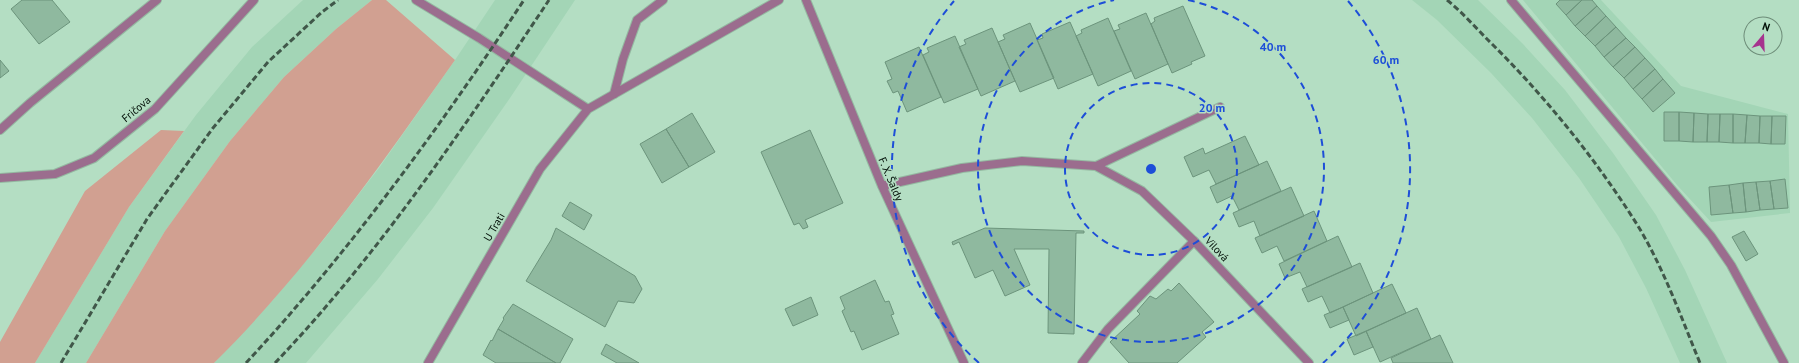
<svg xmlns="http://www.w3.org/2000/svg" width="1799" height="363" font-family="'PT Sans',sans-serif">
	<rect width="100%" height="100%" fill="#b4dec3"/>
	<path fill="#a3d5b6" d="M 303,0 L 372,0 L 336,29 L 284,77 L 230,141 L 165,231 L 86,363 L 35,363 L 129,207 L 196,115 L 252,47 Z
		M 495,0 L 575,0 L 510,98 L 433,208 L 378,279 L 306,363 L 214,363 L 272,301 L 325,238 L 379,168 L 455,60 Z
		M 1412,0 L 1478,0 L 1522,43 L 1565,90 L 1613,153 L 1656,215 L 1685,270 L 1727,363 L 1680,363 L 1646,288 L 1619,237 L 1579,178 L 1532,118 L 1491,73 L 1437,20 Z
		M 1523,0 L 1601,0 L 1681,86 L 1788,114 L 1790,213 L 1711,222 L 1677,185 Z"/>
	<path fill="#d1a091" d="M 372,0 L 386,0 L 455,60 C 380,166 306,272 214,363 L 86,363 L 165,231 L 230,141 L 284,77 L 336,29 Z
		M 161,130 L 184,131 L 129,207 L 35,363 L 0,363 L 0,342 L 85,191 Z"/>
	<path fill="#8fb99f" stroke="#6c947c" d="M 22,0 L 52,0 L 70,22 L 39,44 L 11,9 Z
		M 1560,0 L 1582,0 L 1566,15 L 1556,4 Z
		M 1582,0 L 1592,0 L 1597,6 L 1575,26 L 1566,15 Z
		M 1183,6 L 1205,56 L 1191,62 L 1192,64 L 1172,73 L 1151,24 L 1155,21 L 1154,18 Z
		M 1597,6 L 1606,16 L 1585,36 L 1575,26 Z
		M 1146,13 L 1168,64 L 1135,79 L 1114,31 L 1120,29 L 1118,25 Z
		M 1606,16 L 1616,27 L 1595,46 L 1585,36 Z
		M 1108,18 L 1131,71 L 1098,86 L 1076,36 L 1082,33 L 1081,30 Z
		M 1070,22 L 1093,74 L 1058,89 L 1037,40 L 1043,38 L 1042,34 Z
		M 1030,23 L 1054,78 L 1020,92 L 998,42 L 1005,39 L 1003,35 Z
		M 1616,27 L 1626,38 L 1604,57 L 1595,46 Z
		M 992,28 L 1015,81 L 981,96 L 959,47 L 966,44 L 964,40 Z
		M 955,36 L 978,89 L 944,103 L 923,55 L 929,52 L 927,48 Z
		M 1626,38 L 1635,47 L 1613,67 L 1604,57 Z
		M 919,47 L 941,97 L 907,112 L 898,91 L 893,93 L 887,81 L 892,79 L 885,62 Z
		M 1635,47 L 1645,58 L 1624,78 L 1613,67 Z
		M 1645,58 L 1655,69 L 1633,89 L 1624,78 Z
		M 0,60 L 9,71 L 0,78 Z
		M 1655,69 L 1663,79 L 1642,99 L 1633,89 Z
		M 1663,79 L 1675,93 L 1653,112 L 1642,99 Z
		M 1664,112 L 1679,112 L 1679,141 L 1664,141 Z
		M 1679,112 L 1694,113 L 1693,142 L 1679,141 Z
		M 692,113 L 715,152 L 689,167 L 666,129 Z
		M 1694,113 L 1708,114 L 1707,142 L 1693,142 Z
		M 1708,114 L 1720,114 L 1719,142 L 1707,142 Z
		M 1720,114 L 1733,114 L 1733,143 L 1719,142 Z
		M 1733,114 L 1747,115 L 1745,143 L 1733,143 Z
		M 1747,115 L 1760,116 L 1759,143 L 1745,143 Z
		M 1760,116 L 1772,116 L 1771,144 L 1759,143 Z
		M 1772,116 L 1786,116 L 1785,144 L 1771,144 Z
		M 666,129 L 689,167 L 662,183 L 640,144 Z
		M 810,130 L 843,203 L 805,220 L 808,227 L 803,229 L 799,223 L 794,225 L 761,152 Z
		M 1245,136 L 1259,165 L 1216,184 L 1209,170 L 1193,177 L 1184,157 L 1203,148 L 1205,154 Z
		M 1267,161 L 1281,191 L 1239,210 L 1232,196 L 1217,203 L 1210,187 Z
		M 1785,179 L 1788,208 L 1774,209 L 1770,181 Z
		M 1770,181 L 1774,209 L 1760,210 L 1756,182 Z
		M 1756,182 L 1760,210 L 1746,212 L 1743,183 Z
		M 1743,183 L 1746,212 L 1733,213 L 1729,185 Z
		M 1729,185 L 1733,213 L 1711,215 L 1709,187 Z
		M 1291,187 L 1304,216 L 1260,236 L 1254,221 L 1239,227 L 1233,213 Z
		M 570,202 L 592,215 L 584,230 L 562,216 Z
		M 1314,211 L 1327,241 L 1284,261 L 1277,246 L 1262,253 L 1255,238 Z
		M 556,228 L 635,276 L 642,289 L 634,303 L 618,301 L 605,327 L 526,281 L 551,240 Z
		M 985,228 L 1084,231 L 1084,233 L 1076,233 L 1074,334 L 1048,333 L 1049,249 L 1014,249 L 1030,285 L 1005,296 L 993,270 L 975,278 L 959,242 L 953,245 L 952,242 Z
		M 1744,231 L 1758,254 L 1746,261 L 1732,237 Z
		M 1338,236 L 1352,267 L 1307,287 L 1300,272 L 1285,278 L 1279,264 Z
		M 1360,263 L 1373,293 L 1330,313 L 1322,296 L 1308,302 L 1302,289 Z
		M 875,280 L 885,302 L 889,301 L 894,314 L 891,315 L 899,334 L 862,350 L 854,331 L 851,332 L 842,311 L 845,309 L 840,297 Z
		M 1179,283 L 1214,322 L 1202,332 L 1206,337 L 1177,363 L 1129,363 L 1110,342 L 1140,314 L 1137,311 L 1150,296 L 1156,299 L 1168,289 L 1171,291 Z
		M 1392,284 L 1406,313 L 1356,336 L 1343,307 Z
		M 811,297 L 818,315 L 793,326 L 785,309 Z
		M 513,304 L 573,339 L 560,363 L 556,363 L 498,329 L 504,319 L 503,318 Z
		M 1343,307 L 1349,320 L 1330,328 L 1324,315 Z
		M 1417,308 L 1431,339 L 1380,362 L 1366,331 Z
		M 498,329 L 556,363 L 496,363 L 483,355 L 491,340 L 492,341 Z
		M 1366,331 L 1373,347 L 1354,355 L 1347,339 Z
		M 1440,335 L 1453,363 L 1393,363 L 1391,358 Z
		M 606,344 L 639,363 L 617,363 L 601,354 Z"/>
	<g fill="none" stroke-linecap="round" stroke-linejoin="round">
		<defs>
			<path id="lane" d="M 1511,0 L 1711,236 L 1731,265 L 1784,363
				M 614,94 L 623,59 L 637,20 L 663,0
				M 1082,363 L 1108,329 L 1194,241"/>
			<path id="street" d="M 416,0 L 479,38 L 588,109
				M 806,0 L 882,186 L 964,363
				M 0,130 L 30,103 L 157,0
				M 1096,166 L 1220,107
				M 0,178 L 55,174 L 94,158 L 155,109 L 254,0
				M 882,186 L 962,168 L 1022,161 L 1096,166 L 1142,191 L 1194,241 L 1309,363
				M 428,363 L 540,169 L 588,109 L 779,0"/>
		</defs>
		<use href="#lane" stroke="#94b9a1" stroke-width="10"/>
		<use href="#street" stroke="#94b9a1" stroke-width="10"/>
		<use href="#lane" stroke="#9b6d8e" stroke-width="8"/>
		<use href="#street" stroke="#9b6d8e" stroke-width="8"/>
		<path stroke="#405749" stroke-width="3" stroke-dasharray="6 3" stroke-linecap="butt" d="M 1447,0 C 1462,12 1475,27 1488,40 C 1544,95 1596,159 1638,226 C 1664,269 1681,317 1700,363
			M 61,363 L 147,219 L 213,128 L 268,62 L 322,12 L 338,0
			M 246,363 C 350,251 440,127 524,0
			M 275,363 C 380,253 465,126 549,0"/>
	</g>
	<g fill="none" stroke="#1d4ed8" stroke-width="2" stroke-dasharray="7 5">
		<circle cx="1151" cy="169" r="86"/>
		<path d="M1188 0A173 173 0 1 1 1114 0"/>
		<path d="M979 363A259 259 0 0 1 954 1M1348 1A259 259 0 0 1 1323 363"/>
	</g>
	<g text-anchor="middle" stroke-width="3" stroke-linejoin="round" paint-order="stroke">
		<g font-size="11" fill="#031008" stroke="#b4dec3">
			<text transform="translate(136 109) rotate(-40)" y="4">Fričova</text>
			<text transform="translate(891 179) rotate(67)" y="4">F. X. Šaldy</text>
			<text transform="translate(494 227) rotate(-60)" y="4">U Trati</text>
			<text transform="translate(1217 249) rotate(47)" y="4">Vilová</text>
		</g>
	</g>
	<circle cx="1151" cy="169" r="6" fill="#1d4ed8" stroke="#b4dec3" stroke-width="2"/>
	<g font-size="12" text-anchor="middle" font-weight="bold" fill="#1d4ed8" stroke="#b4dec3" stroke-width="3" stroke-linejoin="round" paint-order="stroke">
		<text x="1273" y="51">40 m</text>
		<text x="1386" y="64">60 m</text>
		<text x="1212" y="112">20 m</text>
	</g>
	<g transform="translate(1763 36) rotate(19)"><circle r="19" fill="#b4dec3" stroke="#6d8c78"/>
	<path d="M0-3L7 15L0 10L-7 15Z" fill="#a6338e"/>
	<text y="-6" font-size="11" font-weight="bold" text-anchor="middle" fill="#031008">N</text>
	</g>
</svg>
